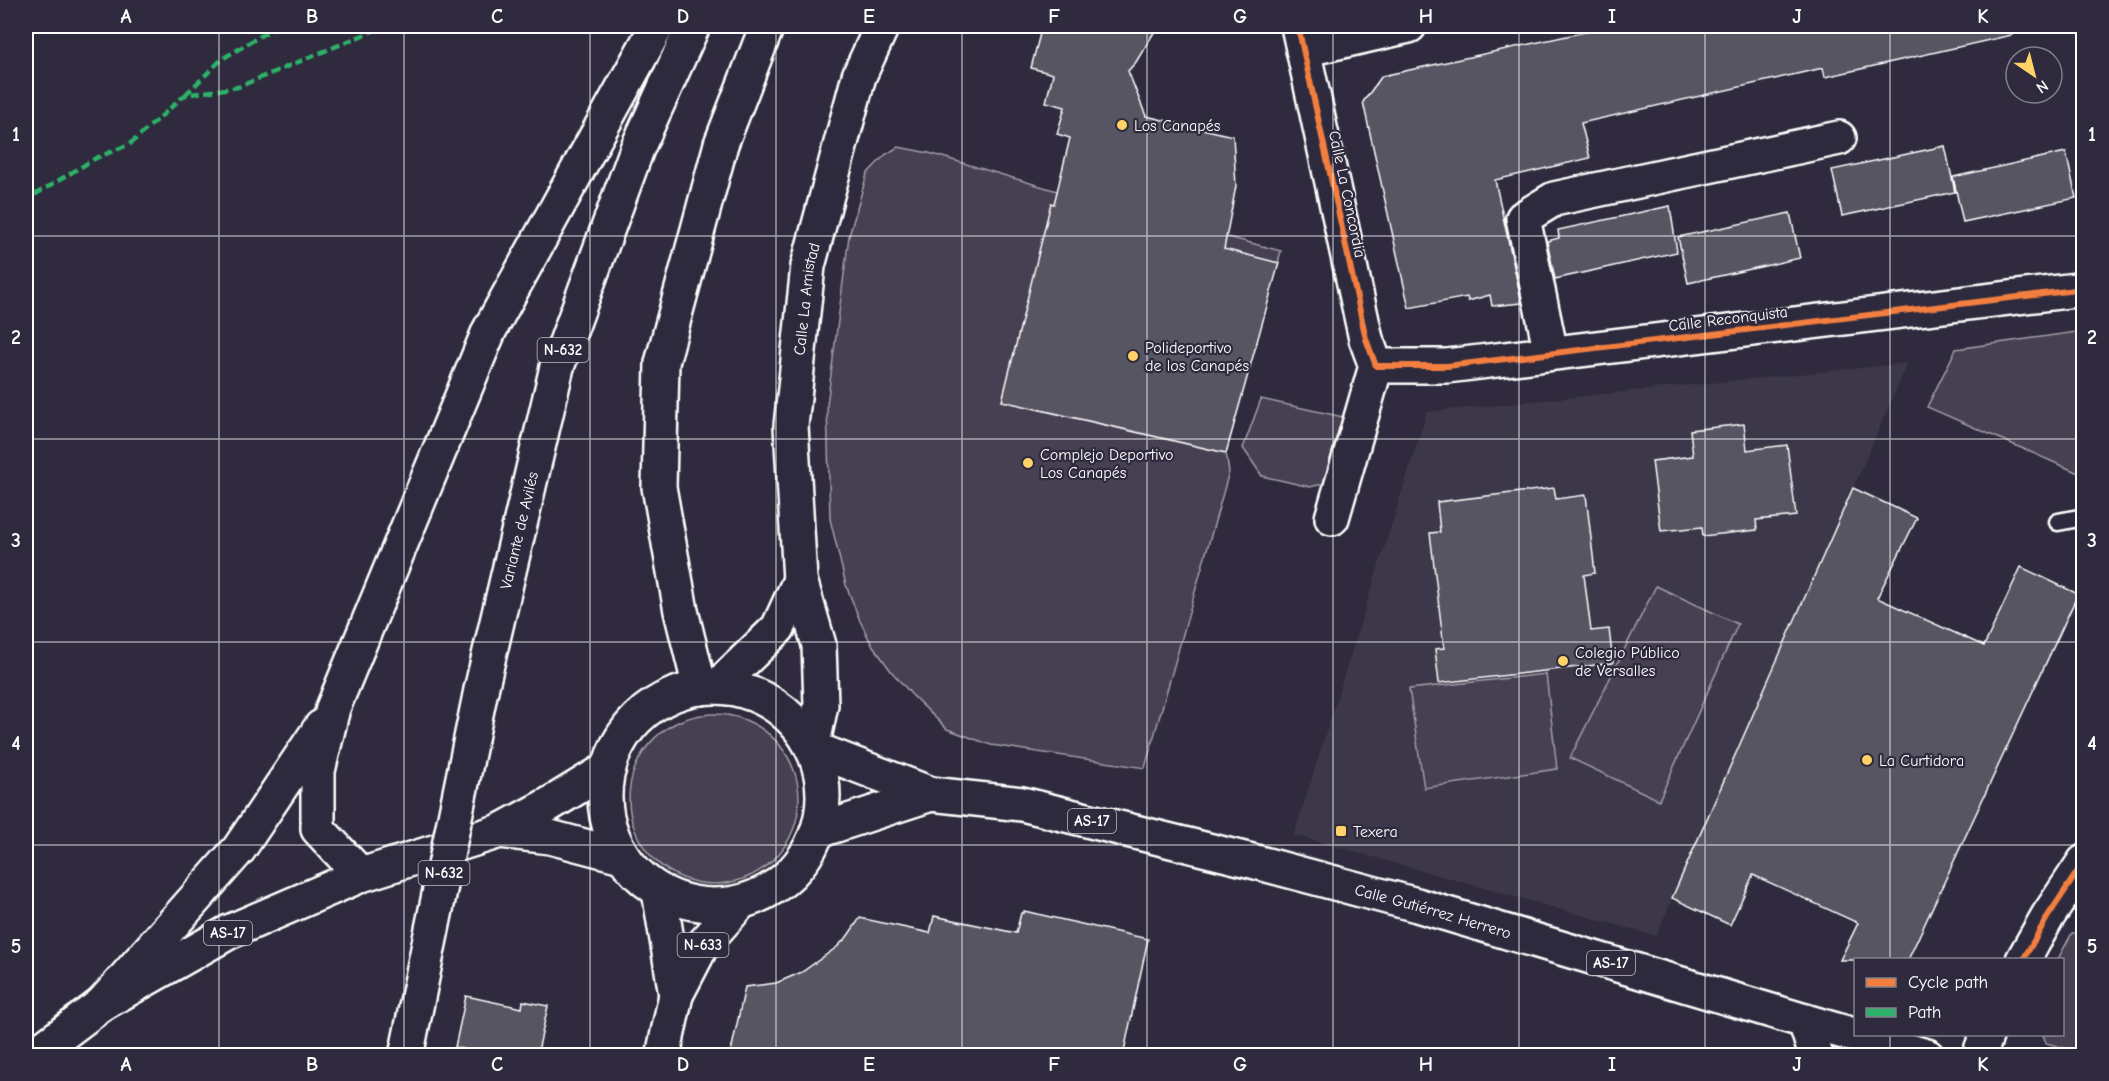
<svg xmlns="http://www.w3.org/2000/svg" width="2109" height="1081" font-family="'Comic Neue',sans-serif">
	<rect width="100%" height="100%" fill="#2f2a3d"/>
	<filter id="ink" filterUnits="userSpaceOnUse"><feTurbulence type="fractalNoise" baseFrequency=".0167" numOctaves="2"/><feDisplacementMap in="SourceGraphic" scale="12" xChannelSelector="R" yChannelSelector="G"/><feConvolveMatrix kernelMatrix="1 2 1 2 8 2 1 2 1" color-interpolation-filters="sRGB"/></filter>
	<g filter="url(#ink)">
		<path fill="#3c3749" d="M 1908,363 L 1656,936 L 1294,835 L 1427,412 Z"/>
		<path fill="#464152" stroke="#a2a0a8" stroke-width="1.5" d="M 898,147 L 929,153 L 1074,196 L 1281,251 L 1226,453 L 1229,472 L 1145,768 L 991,745 L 947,729 L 912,695 L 891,671 L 871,643 L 860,621 L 846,585 L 830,519 L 827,405 L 849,236 L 867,174 L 885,155 Z
			M 2083,331 L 2083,475 L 1927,407 L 1956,349 Z
			M 1261,399 L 1348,418 L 1328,479 L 1322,484 L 1310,487 L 1262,476 L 1243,448 Z
			M 1656,586 L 1738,624 L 1659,800 L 1570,758 Z
			M 1546,674 L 1557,769 L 1424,788 L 1409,689 Z
			M629 799a85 85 0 1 1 170 0a85 85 0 1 1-170 0Z
			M 2072,933 L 2083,933 L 2083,1053 L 2046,1043 L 2043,1035 L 2062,1034 L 2062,960 L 2058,959 Z"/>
		<path fill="#595564" stroke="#fff" stroke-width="1.5" d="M 1042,26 L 1158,26 L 1136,62 L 1128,71 L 1146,116 L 1233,136 L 1236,186 L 1224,249 L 1279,263 L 1226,453 L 1002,401 L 1051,203 L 1054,204 L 1070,138 L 1057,134 L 1065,107 L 1046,102 L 1053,74 L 1031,68 Z
			M 1613,26 L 2011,26 L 2012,35 L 1825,77 L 1823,68 L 1581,123 L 1590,158 L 1495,180 L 1522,303 L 1492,306 L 1490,295 L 1468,301 L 1467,297 L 1409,308 L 1363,102 L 1382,76 Z
			M 1945,146 L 1955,192 L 1842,216 L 1832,170 Z
			M 2066,152 L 2076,198 L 1963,222 L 1953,177 Z
			M 1670,206 L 1677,252 L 1555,279 L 1547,241 L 1559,238 L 1558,230 Z
			M 1790,213 L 1800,258 L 1688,283 L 1678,237 Z
			M 1744,424 L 1747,450 L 1787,445 L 1796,516 L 1756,520 L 1757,530 L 1703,536 L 1702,527 L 1661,531 L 1652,461 L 1693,456 L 1690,430 Z
			M 1554,488 L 1556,499 L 1586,495 L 1595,573 L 1584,575 L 1591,631 L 1609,629 L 1613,663 L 1439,683 L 1435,649 L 1444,648 L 1430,533 L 1440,532 L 1437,502 Z
			M 1853,488 L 1917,518 L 1877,598 L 1984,646 L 2021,567 L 2078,594 L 1908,960 L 1840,960 L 1858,923 L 1753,875 L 1730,925 L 1672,898 Z
			M 1024,911 L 1148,939 L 1123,1056 L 730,1056 L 745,987 L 776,983 L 802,972 L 837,947 L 847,937 L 860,918 L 930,933 L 934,916 L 1016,933 L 1021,913 L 1024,913 Z
			M 466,996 L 522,1008 L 523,1001 L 548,1006 L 537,1056 L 490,1056 L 455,1047 Z"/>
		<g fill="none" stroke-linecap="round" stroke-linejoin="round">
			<defs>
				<path id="service" d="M 2058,522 L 2084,517"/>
				<path id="minor" d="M 1298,26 L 1366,339 L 1376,366
					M 1303,50 L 1409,26
					M 1551,353 L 1523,218 L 1554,199 L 1839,138
					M 1376,366 L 1447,366 L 2084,289
					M 1332,518 L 1376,366
					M 2023,960 L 2048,916 L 2084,862
					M 1805,1021 L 1816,1056
					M 1979,1056 L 1987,1034"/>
				<g id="secondary">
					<path d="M 717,687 L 778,628 L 800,580"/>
					<path id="s1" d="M 812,748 L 821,705 L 819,645 L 800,580 L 791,426 L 808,266 L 859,76 L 882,26"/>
				</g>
				<g id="primary">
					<circle cx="714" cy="796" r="109"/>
					<path id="s2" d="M 812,748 L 931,794 L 1022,804 L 1252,861 L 1417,905 L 1805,1021 L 1927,1056"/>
					<path d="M 500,831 L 550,837 L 622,856"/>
					<path d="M 818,831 L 931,794"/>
					<path d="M 33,1056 L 102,1004 L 229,932 L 361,875 L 500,831 L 550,804 L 609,768"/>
				</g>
				<g id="trunk">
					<path d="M 700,688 L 681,611 L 659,487 L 662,363 L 721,144 L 767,26"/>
					<path id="s3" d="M 481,690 L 557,367 L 637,149 L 693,26"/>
					<path d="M 361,875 L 318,829 L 318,771 L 333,708 L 489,331 L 657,26"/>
					<path d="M 659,891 L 676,995"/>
					<path d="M 102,1004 L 239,849 L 321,727"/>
					<path d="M 663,1056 L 676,995 L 701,947 L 741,902"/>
				</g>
			</defs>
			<use href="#service" stroke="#fff" stroke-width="21"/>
			<use href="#minor" stroke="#fff" stroke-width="38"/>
			<use href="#secondary" stroke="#fff" stroke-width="38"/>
			<use href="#primary" stroke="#fff" stroke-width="38"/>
			<use href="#trunk" stroke="#fff" stroke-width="38"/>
			<use href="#service" stroke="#2f2a3d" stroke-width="16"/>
			<use href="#minor" stroke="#2f2a3d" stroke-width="33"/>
			<use href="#secondary" stroke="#2f2a3d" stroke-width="33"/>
			<use href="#primary" stroke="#2f2a3d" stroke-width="33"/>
			<use href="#trunk" stroke="#2f2a3d" stroke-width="33"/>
			<defs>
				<path id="trunk-bridge" d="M 406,1056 L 481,690"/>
			</defs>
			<use href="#trunk-bridge" stroke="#fff" stroke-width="38" stroke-linecap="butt"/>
			<use href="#trunk-bridge" stroke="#2f2a3d" stroke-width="33"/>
			<path stroke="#2db169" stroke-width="4.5" stroke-dasharray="9 4.5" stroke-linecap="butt" d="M 185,95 L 222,59 L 277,26
				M 26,205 L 31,197 L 96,158 L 130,144 L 185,95 L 238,87 L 385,26"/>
			<defs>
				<path id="cycleway" d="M 1298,26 L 1366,339 L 1376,366 L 1447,366 L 2084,289
					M 2023,960 L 2048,916 L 2084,862"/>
			</defs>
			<use href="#cycleway" stroke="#2f2a3d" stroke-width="10"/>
			<use href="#cycleway" stroke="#f27e40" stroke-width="6"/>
		</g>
	</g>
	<path fill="none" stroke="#fff" stroke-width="1.5" stroke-opacity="0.55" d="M 219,26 L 219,1056M 404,26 L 404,1056M 590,26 L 590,1056M 776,26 L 776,1056M 962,26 L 962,1056M 1147,26 L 1147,1056M 1333,26 L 1333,1056M 1519,26 L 1519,1056M 1705,26 L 1705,1056M 1890,26 L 1890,960M 26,236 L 2084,236M 26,439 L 2084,439M 26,642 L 2084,642M 26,845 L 2084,845M 1890,1034 L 1890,1056"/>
	<g fill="#ffd166" stroke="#2f2a3d" stroke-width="2">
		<circle cx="1122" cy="125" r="6"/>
		<circle cx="1133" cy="356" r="6"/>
		<circle cx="1028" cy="463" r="6"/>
		<circle cx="1563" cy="661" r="6"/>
		<circle cx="1867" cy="760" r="6"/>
		<rect x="1335" y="825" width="12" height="12" rx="3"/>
	</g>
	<g text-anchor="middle" stroke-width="4.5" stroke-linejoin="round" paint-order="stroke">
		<g fill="#2f2a3d" stroke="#c1bfc5" stroke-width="1.5">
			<rect x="537.5" y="338" width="51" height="24" rx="4.5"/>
			<rect x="1068" y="809" width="48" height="24" rx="4.5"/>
			<rect x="418.5" y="861" width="51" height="24" rx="4.5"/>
			<rect x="204" y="921" width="48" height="24" rx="4.5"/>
			<rect x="677.5" y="933" width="51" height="24" rx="4.5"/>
			<rect x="1587" y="951" width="48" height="24" rx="4.5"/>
		</g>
		<g font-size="15" font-weight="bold" fill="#fff">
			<text x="563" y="355">N-632</text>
			<text x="1092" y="826">AS-17</text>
			<text x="444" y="878">N-632</text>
			<text x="228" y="938">AS-17</text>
			<text x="703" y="950">N-633</text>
			<text x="1611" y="968">AS-17</text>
		</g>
		<g font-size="16" fill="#fff" stroke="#2f2a3d" text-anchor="start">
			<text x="1134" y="131">Los Canapés</text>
			<text x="1145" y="353">Polideportivo<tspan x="1145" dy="18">de los Canapés</tspan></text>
			<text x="1040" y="460">Complejo Deportivo<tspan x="1040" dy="18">Los Canapés</tspan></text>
			<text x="1575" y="658">Colegio Público<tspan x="1575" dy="18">de Versalles</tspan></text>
			<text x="1879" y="766">La Curtidora</text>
			<text x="1353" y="837">Texera</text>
		</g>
		<g font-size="16" fill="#fff" stroke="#2f2a3d">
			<text transform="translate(1348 194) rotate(78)" y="6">Calle La Concordia</text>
			<text dy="6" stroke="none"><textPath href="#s1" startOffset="454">Calle La Amistad</textPath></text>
			<text transform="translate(1728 318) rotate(-7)" y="6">Calle Reconquista</text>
			<text dy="6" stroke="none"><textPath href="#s3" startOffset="164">Variante de Avilés</textPath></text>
			<text dy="6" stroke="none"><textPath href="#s2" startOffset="644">Calle Gutiérrez Herrero</textPath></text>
		</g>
	</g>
	<rect width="2109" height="1081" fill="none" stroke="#2f2a3d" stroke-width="66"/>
	<rect x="1854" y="958" width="210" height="78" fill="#2f2a3d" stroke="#827f8b" stroke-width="1.5"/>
	<rect x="1866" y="978" width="30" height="9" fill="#f27e40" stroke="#827f8b" stroke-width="1.5"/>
	<text x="1908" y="988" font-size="18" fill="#ffffff">Cycle path</text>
	<rect x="1866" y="1008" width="30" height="9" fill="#2db169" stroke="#827f8b" stroke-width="1.5"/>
	<text x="1908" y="1018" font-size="18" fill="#ffffff">Path</text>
	<g transform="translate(2034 75) rotate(145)"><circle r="28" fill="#2f2a3d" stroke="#827f8b" stroke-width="1.5"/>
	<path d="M0-4.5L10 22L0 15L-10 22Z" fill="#ffd166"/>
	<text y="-9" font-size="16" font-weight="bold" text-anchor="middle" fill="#ffffff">N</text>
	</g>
	<rect x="33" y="33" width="2043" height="1015" fill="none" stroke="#fff" stroke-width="2"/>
	<g font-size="20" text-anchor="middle" font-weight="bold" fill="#fff">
		<text x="126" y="23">A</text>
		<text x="312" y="23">B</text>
		<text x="497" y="23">C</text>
		<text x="683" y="23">D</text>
		<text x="869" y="23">E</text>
		<text x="1054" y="23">F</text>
		<text x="1240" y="23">G</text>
		<text x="1426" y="23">H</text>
		<text x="1612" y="23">I</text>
		<text x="1797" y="23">J</text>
		<text x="1983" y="23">K</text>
		<text x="16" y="141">1</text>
		<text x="2092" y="141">1</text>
		<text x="16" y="344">2</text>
		<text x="2092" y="344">2</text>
		<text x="16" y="547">3</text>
		<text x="2092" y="547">3</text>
		<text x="16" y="750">4</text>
		<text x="2092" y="750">4</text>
		<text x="16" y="953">5</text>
		<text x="2092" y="953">5</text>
		<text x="126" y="1071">A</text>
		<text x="312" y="1071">B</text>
		<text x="497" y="1071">C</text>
		<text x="683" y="1071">D</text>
		<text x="869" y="1071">E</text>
		<text x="1054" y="1071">F</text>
		<text x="1240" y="1071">G</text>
		<text x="1426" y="1071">H</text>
		<text x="1612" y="1071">I</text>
		<text x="1797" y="1071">J</text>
		<text x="1983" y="1071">K</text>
	</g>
</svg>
